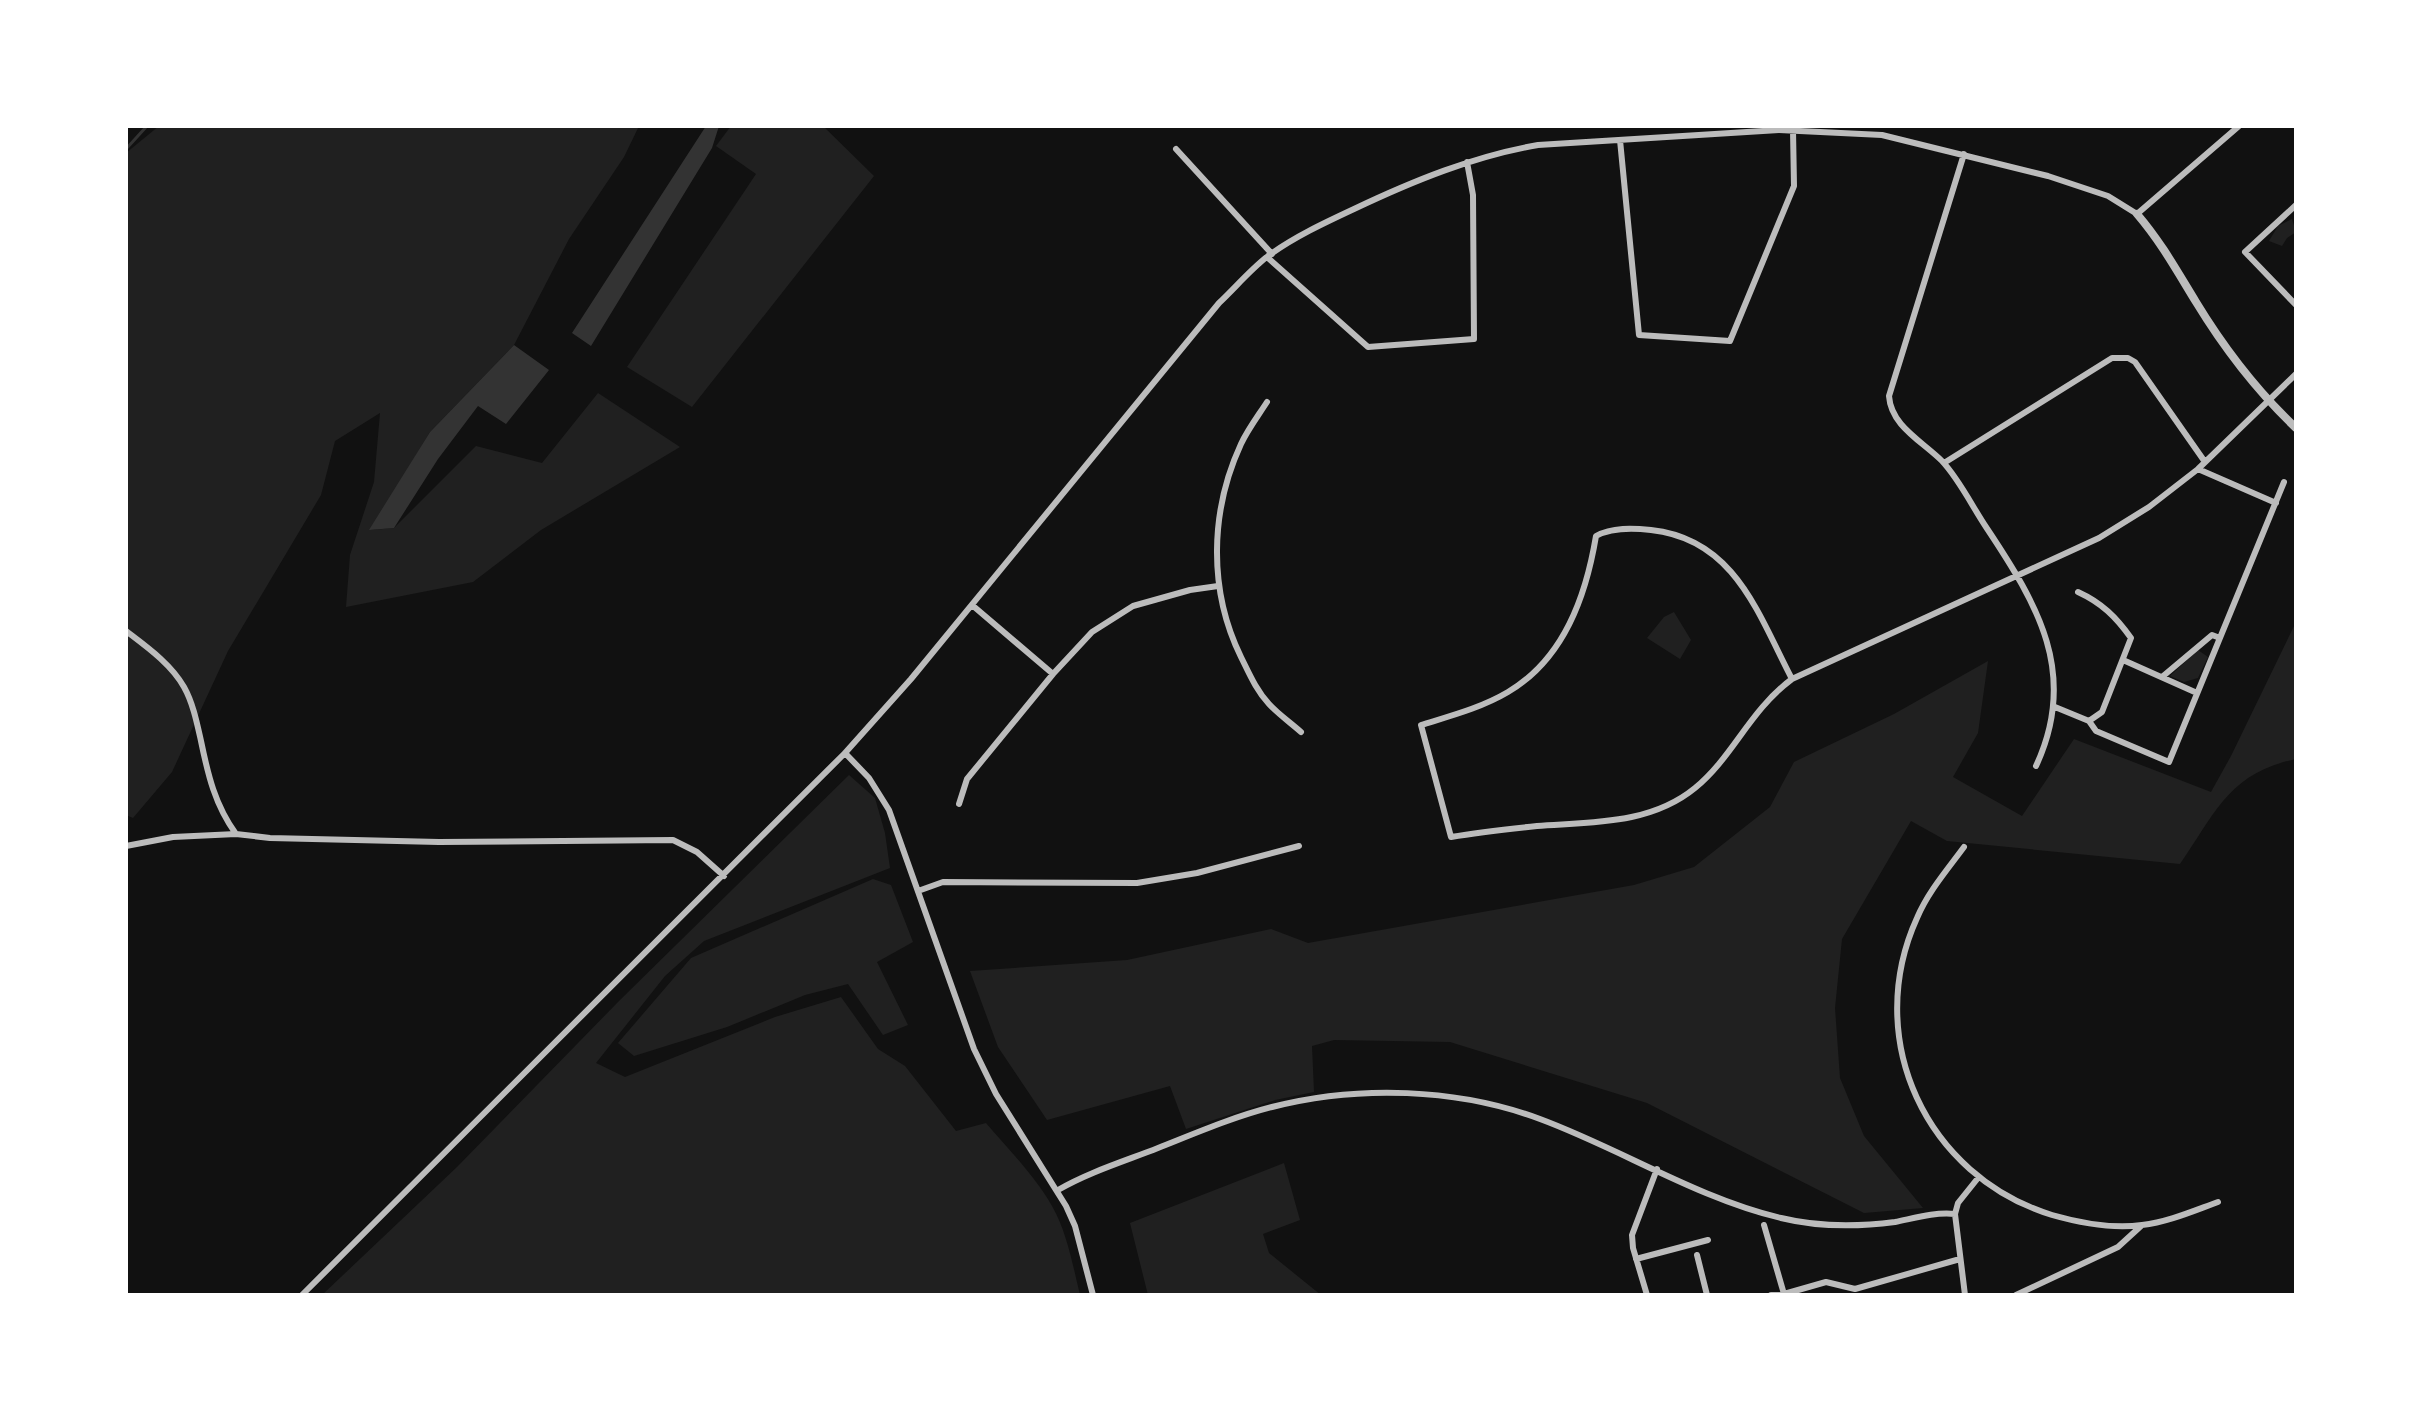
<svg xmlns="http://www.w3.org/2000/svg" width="2422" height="1421" font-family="Poppins,sans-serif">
	<rect width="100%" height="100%" fill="#111"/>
	<path fill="#202020" d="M 159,126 L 639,126 L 624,157 L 569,239 L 514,345 L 430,432 L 371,530 L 394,528 L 476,446 L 542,463 L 598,393 L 680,447 L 541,530 L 473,582 L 346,607 L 350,555 L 374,482 L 380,413 L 335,441 L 321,495 L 228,651 L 172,772 L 133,818 L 126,815 L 126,153 Z
		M 731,126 L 823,126 L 874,176 L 692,407 L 627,367 L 756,174 L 716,146 Z
		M 2292,219 L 2296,232 L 2287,238 L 2282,246 L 2269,241 L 2278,226 Z
		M 1674,612 L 1691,640 L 1680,659 L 1647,638 L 1664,617 Z
		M 2296,622 L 2296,759 C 2229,773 2216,812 2180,864 L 1947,841 L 1911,821 L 1842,939 L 1835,1008 L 1840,1078 L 1864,1136 L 1923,1208 L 1864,1213 L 1647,1103 L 1450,1042 L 1334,1040 L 1312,1046 L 1314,1092 L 1275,1100 L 1186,1129 L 1170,1086 L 1047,1120 L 998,1047 L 970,971 L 1127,960 L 1271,929 L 1308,943 L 1634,885 L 1694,867 L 1770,807 L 1794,762 L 1894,714 L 1988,661 L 1978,733 L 1953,777 L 2022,816 L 2074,739 L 2211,792 L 2231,756 Z
		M 2198,650 L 2208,657 L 2198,678 L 2184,682 L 2170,676 Z
		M 849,775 L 875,798 L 885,833 L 890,868 L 704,941 L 665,976 L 596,1063 L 625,1077 L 775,1017 L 841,997 L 878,1049 L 905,1066 L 956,1131 L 986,1123 C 1008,1149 1035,1176 1052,1206 C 1067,1232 1073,1266 1080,1295 L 322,1295 L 457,1167 L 619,1001 Z
		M 873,879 L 891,885 L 913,942 L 877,962 L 908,1025 L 883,1035 L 848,984 L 805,995 L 727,1027 L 634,1056 L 618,1043 L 691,958 Z
		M 1284,1163 L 1300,1220 L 1263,1234 L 1269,1253 L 1321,1295 L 1148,1295 L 1130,1223 Z"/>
	<path fill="#333" d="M 706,126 L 719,126 L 712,148 L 591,346 L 572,333 Z
		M 514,345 L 549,370 L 506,424 L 478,406 L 438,459 L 394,528 L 369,530 L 430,432 Z"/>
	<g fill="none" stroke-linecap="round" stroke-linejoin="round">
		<path stroke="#333" stroke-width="3" d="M 126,149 L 147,126"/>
		<path stroke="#bcbcbc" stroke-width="6" d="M 1620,140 L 1639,335 L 1730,341 L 1794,186 L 1793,130
			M 1176,149 L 1272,254
			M 1964,154 L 1889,396 C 1891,426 1922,441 1942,461 C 1959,479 1972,506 1986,527 C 2038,605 2079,674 2036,766
			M 2296,205 L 2245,252 L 2296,305
			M 1267,257 L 1368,347 L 1474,339 L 1473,195 L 1467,162
			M 1267,402 C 1258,416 1248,429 1241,444 C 1210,511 1208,590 1241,657 C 1249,673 1256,690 1269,704 C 1278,714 1291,723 1301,732
			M 1944,463 L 2112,358 L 2128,358 L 2135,362 L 2205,462
			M 2198,469 L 2276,503
			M 2078,592 C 2102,603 2116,617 2131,638 L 2102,712 L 2089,721
			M 972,605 L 1053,674
			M 126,631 C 147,647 171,664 184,687 C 193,703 197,723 201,741 C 208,775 215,805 236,834
			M 2123,660 L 2197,693
			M 2162,677 L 2212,635 L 2220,638
			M 1792,679 C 1758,614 1735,539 1651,530 C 1633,528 1612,527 1596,536 C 1586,596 1564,659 1508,692 C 1481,708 1450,716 1421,725 L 1451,837 C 1480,832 1508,829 1537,826 C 1590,822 1650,825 1695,788 C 1733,757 1749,711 1792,679 L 2099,538 L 2149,507 L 2198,469 L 2296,374
			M 2055,707 L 2089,721 L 2096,731 L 2169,762 L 2284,482
			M 845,753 L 869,778 L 889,810 L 974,1049 L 996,1094 L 1066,1206 L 1075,1226 L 1093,1295
			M 959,804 L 967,779 L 1053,674 L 1092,632 L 1133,606 L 1190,590 L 1218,586
			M 126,846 L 173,837 L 236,834 L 270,838 L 439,842 L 673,840 L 697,852 L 724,876
			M 1964,847 C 1947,870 1928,892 1917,918 C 1862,1039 1926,1176 2052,1215 C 2080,1223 2113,1229 2142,1225 C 2168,1222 2193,1211 2218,1202
			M 918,891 L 943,882 L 1137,883 L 1197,873 L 1299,846
			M 1058,1190 C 1089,1172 1125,1161 1158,1148 C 1196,1133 1233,1117 1272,1107 C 1358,1085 1457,1088 1540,1119 C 1621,1149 1697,1198 1781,1218 C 1818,1227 1857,1227 1895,1222 C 1915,1218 1934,1212 1955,1214
			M 1764,1225 L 1784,1294 L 1826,1282 L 1855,1289 L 1960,1259
			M 1697,1255 L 1707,1295
			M 1636,1259 L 1708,1240
			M 302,1295 L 845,753 L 911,679 L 1219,303 C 1235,288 1250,270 1268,256 C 1294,237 1324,223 1354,209 C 1413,181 1474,156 1538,145 L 1779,130 L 1882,135 L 2048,176 L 2108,196 L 2137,214 L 2239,126
			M 1647,1295 L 1633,1248 L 1632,1235 L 1657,1169
			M 1771,1295 L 1785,1295
			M 1965,1295 L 1955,1214 L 1958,1203 L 1978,1178
			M 2016,1295 L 2118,1247 L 2141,1226"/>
		<path stroke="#bcbcbc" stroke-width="8" d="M 2137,214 C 2161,242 2177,271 2196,302 C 2224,348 2257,391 2296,428"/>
	</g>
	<rect width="2422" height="1421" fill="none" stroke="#ffffff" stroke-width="256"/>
</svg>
